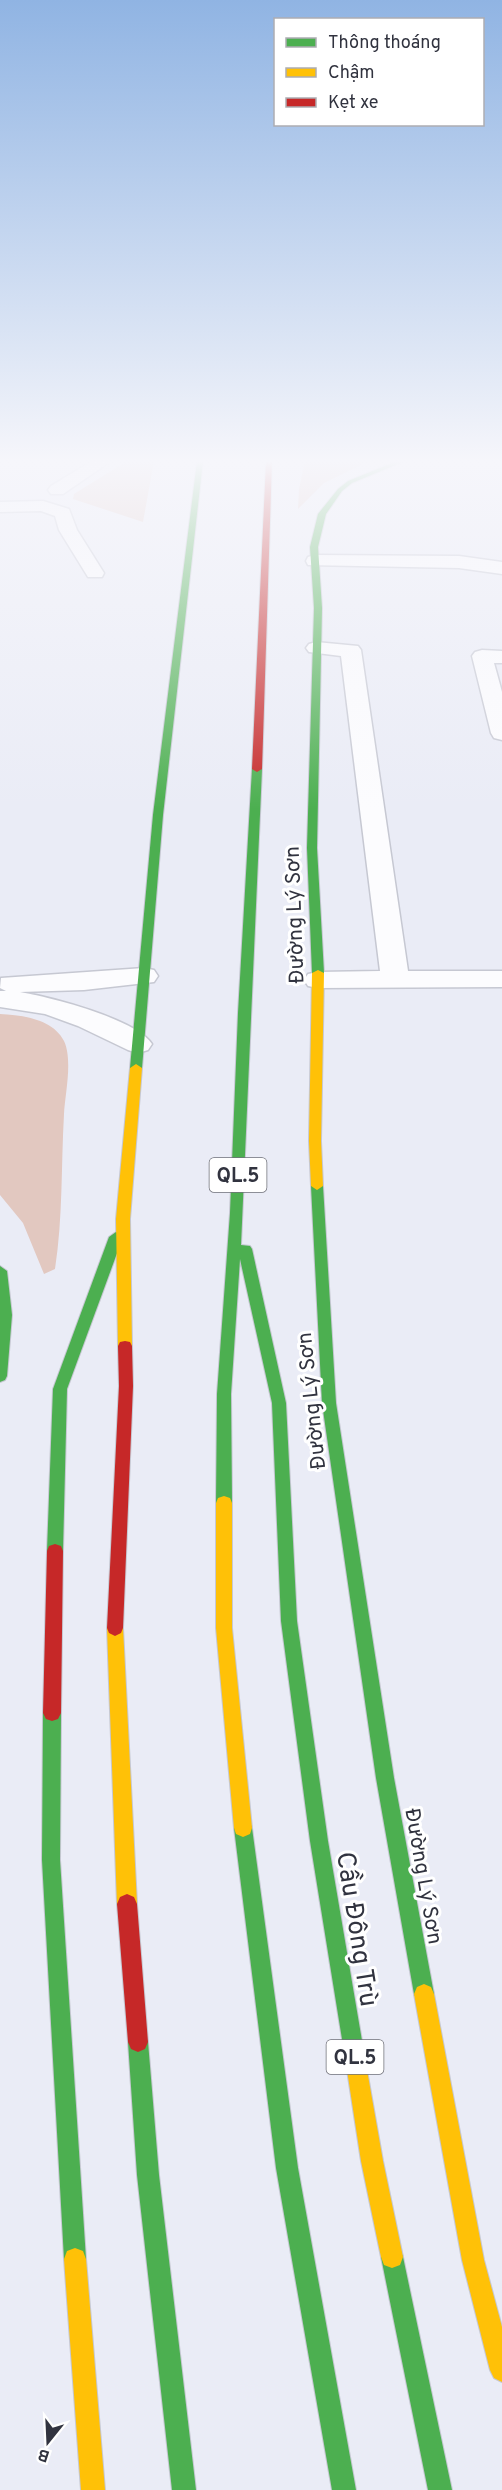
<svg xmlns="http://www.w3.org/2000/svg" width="502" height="2490" font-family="Overpass,sans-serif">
	<rect width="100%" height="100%" fill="#eaecf6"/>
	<path fill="#e2c8c0" d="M 127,461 L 154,461 L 143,522 L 73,499 L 74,494 Z
		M 305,461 L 369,461 L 324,483 L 298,509 L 299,489 Z
		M 0,1014 C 22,1015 53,1019 64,1041 C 73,1060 65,1094 64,1114 C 61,1166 63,1218 55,1269 L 44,1274 L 23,1223 L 0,1195 Z"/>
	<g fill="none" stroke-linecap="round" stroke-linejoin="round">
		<defs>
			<path id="street" d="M 92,461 L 111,461 L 63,494 L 51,494 L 48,490 L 51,486 Z
				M 43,501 L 69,509 L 77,530 L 104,573 L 102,577 L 88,577 L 59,530 L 55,516 L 41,511 L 0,512 L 0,502 Z
				M 315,555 L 459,556 L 502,562 L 502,574 L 459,568 L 308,565 L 306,561 L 308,557 Z
				M 316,642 L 358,646 L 361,650 L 408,971 L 502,971 L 502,987 L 318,988 L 308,986 L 304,980 L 308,974 L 318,972 L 380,971 L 341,656 L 309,652 L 306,648 L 309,644 Z
				M 482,650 L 502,651 L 502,663 L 494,663 L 502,692 L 502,740 L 494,738 L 491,733 L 472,656 L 475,652 Z
				M 144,968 L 154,970 L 158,976 L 154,982 L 84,990 L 20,992 C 50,997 136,1019 152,1044 L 148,1050 L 138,1053 L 128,1050 L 78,1026 L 45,1014 L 0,1007 L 0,991 L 6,991 L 0,988 L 1,978 Z"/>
			<path id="fast" d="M 197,461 L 203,461 L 163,815 L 142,1068 L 136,1072 L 130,1068 L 153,815 Z
				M 397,461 L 405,461 L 352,483 L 342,491 L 326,514 L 318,547 L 322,608 L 317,848 L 324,973 L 318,976 L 312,973 L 307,848 L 314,608 L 310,547 L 318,514 L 338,489 L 348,481 Z
				M 257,766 L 262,769 L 241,1245 L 250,1246 L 252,1249 L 286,1403 L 297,1621 L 328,1841 L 367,2070 L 364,2077 L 357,2080 L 350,2077 L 347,2070 L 310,1841 L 281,1621 L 272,1403 L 240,1259 L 231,1394 L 232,1503 L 230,1508 L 224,1510 L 218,1508 L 216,1503 L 217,1394 L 230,1213 L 238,1013 L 252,769 Z
				M 317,1182 L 323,1186 L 336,1403 L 394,1778 L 434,1994 L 431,2001 L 424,2004 L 417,2001 L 414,1994 L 376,1778 L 322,1403 L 311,1186 Z
				M 116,1232 L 123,1237 L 67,1389 L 63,1551 L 61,1556 L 55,1558 L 49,1556 L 47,1551 L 53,1389 L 109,1237 Z
				M 0,1266 L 7,1271 L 12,1315 L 7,1376 L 5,1380 L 0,1382 Z
				M 52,1705 L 58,1707 L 61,1713 L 60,1860 L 86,2259 L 83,2267 L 75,2270 L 67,2267 L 64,2259 L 42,1860 L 43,1713 L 46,1707 Z
				M 243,1819 L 250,1822 L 252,1828 L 298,2168 L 356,2490 L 332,2490 L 276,2168 L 234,1828 L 236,1822 Z
				M 138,2032 L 145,2035 L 148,2042 L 159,2175 L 196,2490 L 172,2490 L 137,2175 L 128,2042 L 131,2035 Z
				M 392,2246 L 400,2249 L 403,2257 L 452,2490 L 428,2490 L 381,2257 L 384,2249 Z"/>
			<path id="slow" d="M 318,970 L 324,973 L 321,1141 L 323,1186 L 317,1190 L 311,1186 L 309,1141 L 312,973 Z
				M 136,1064 L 142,1068 L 130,1219 L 132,1346 L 130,1350 L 120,1350 L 118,1346 L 116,1219 L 130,1068 Z
				M 224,1496 L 230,1498 L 232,1503 L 232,1628 L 252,1828 L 250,1834 L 243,1837 L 236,1834 L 234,1828 L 216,1628 L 216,1503 L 218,1498 Z
				M 115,1620 L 121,1623 L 123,1628 L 137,1904 L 134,1911 L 127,1914 L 120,1911 L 117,1904 L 107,1628 L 109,1623 Z
				M 424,1984 L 431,1987 L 434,1994 L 484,2260 L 502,2327 L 502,2382 L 494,2378 L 490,2370 L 462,2260 L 414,1994 L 417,1987 Z
				M 357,2060 L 364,2063 L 367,2070 L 383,2161 L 403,2257 L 400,2265 L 392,2268 L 384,2265 L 381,2257 L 361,2161 L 347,2070 L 350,2063 Z
				M 75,2248 L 83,2251 L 86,2259 L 105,2490 L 81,2490 L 64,2259 L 67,2251 Z"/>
			<path id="jam" d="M 266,461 L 272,461 L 262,769 L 257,772 L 252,769 Z
				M 125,1341 L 130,1342 L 132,1346 L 133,1386 L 123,1628 L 121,1633 L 115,1636 L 109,1633 L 107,1628 L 119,1386 L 118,1346 L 120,1342 Z
				M 55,1544 L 61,1546 L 63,1551 L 61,1713 L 58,1719 L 52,1721 L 46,1719 L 43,1713 L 47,1551 L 49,1546 Z
				M 127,1894 L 134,1897 L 137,1904 L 148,2042 L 145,2049 L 138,2052 L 131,2049 L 128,2042 L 117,1904 L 120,1897 Z"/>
		</defs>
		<use href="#street" stroke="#c6c8d2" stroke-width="3"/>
		<use href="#fast" stroke="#c6c8d2" stroke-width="2"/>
		<use href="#slow" stroke="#c6c8d2" stroke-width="2"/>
		<use href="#jam" stroke="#c6c8d2" stroke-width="2"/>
		<use href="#street" fill="#fcfcfe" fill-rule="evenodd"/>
		<use href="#fast" fill="#4caf50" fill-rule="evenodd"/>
		<use href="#slow" fill="#ffc107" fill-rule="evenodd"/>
		<use href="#jam" fill="#c62828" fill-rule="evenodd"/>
	</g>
	<linearGradient id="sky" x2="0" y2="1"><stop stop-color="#90b4e3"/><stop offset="0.57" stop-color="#f6f6fb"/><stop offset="1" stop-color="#f6f6fb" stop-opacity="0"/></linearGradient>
	<rect width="502" height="809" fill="url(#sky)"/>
	<g text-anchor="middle" stroke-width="6" stroke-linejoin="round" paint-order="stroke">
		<g fill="#fff" stroke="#6f7079" stroke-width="1.5">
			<rect x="209.5" y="1158" width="57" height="34" rx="4.5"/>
			<rect x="326.5" y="2040" width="57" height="34" rx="4.5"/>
		</g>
		<g font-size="20" font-weight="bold" fill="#31333f">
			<text x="238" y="1182">QL.5</text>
			<text x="355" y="2064">QL.5</text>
		</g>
		<g font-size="21" fill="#31333f" stroke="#fff">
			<text transform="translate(294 915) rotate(-92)" y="7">Đường Lý Sơn</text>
			<text transform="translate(311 1401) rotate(-96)" y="7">Đường Lý Sơn</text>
			<text transform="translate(424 1876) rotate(80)" y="7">Đường Lý Sơn</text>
		</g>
		<g font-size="26" fill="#31333f" stroke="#fff">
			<text transform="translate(358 1929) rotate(81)" y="9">Cầu Đông Trù</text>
		</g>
	</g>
	<rect x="274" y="18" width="210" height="108" fill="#ffffff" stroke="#adadb2" stroke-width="1.5"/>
	<rect x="286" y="38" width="30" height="9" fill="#4caf50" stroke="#adadb2" stroke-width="1.5"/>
	<text x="328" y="48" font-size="18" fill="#31333f">Thông thoáng</text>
	<rect x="286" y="68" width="30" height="9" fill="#ffc107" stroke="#adadb2" stroke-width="1.5"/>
	<text x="328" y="78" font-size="18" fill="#31333f">Chậm</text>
	<rect x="286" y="98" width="30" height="9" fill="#c62828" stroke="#adadb2" stroke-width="1.5"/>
	<text x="328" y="108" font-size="18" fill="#31333f">Kẹt xe</text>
	<g transform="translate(48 2442) rotate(198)" stroke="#ffffff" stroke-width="4.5" paint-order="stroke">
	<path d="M0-4.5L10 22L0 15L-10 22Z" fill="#31333f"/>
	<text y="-9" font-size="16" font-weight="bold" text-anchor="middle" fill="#31333f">B</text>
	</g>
</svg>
